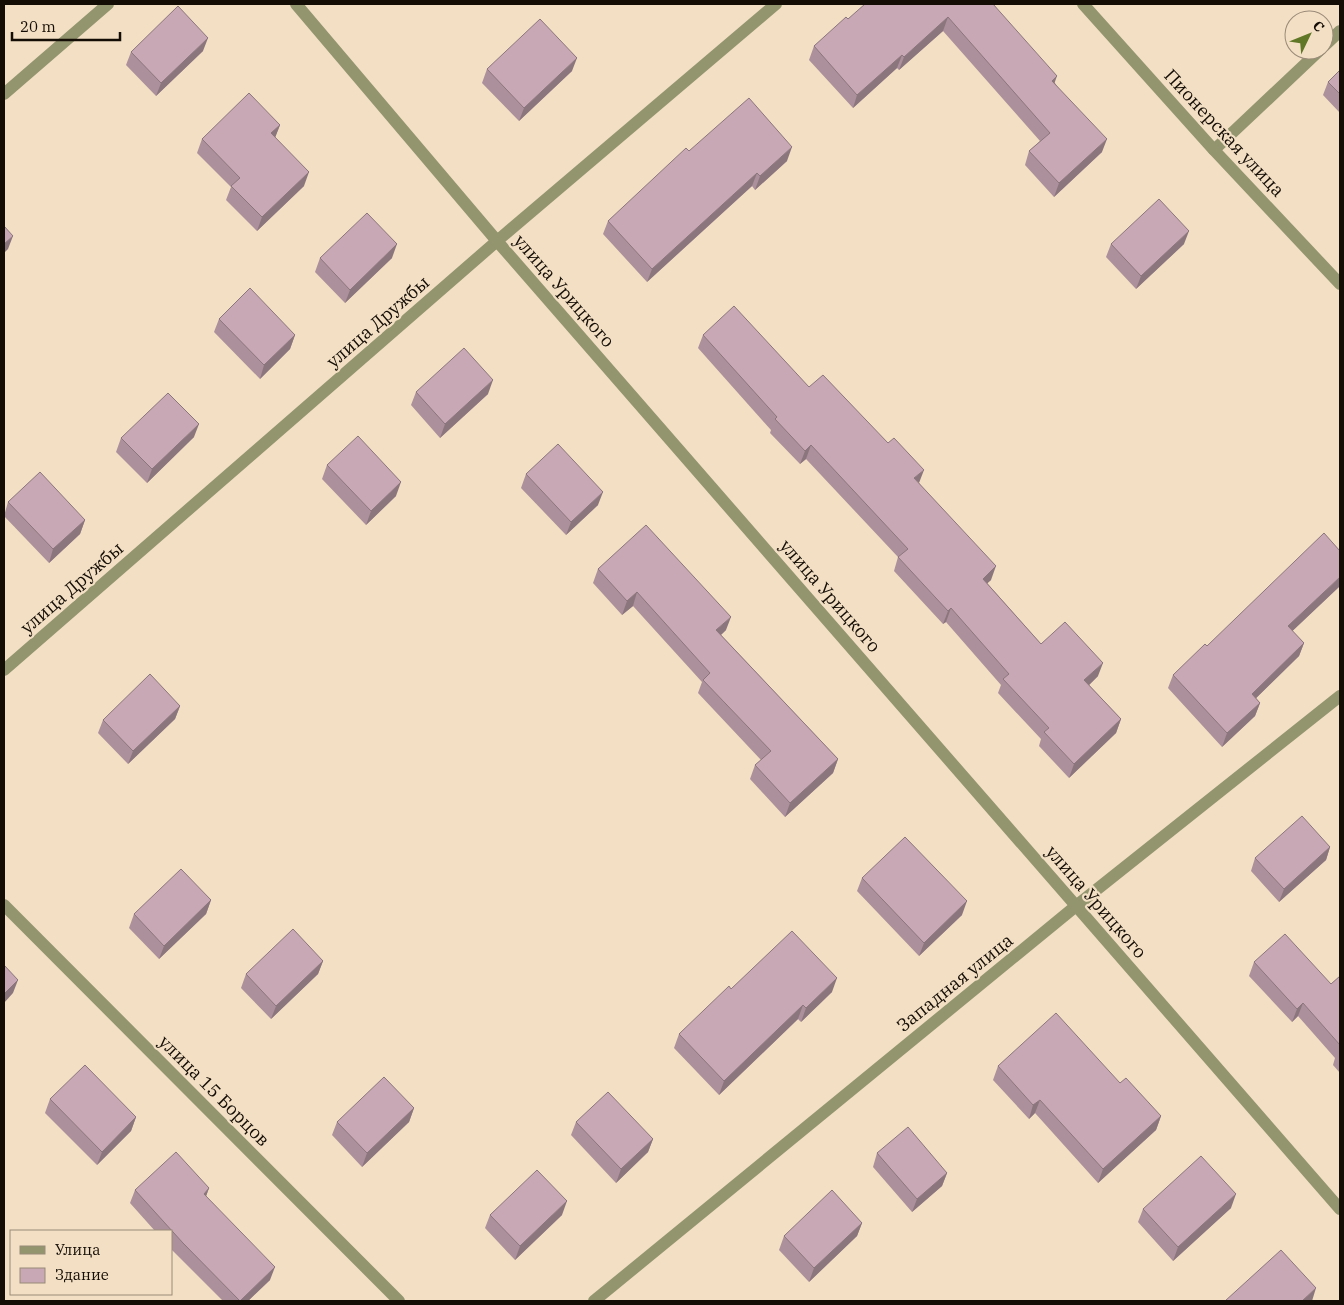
<svg xmlns="http://www.w3.org/2000/svg" width="1344" height="1305" font-family="'IBM Plex Serif',serif">
	<rect width="100%" height="100%" fill="#f3dfc4"/>
	<g fill="none" stroke-linecap="round" stroke-linejoin="round">
		<path stroke="#93956f" stroke-width="12" d="M 1324,46 L 1340,31
			M 1214,150 L 1320,50"/>
		<path stroke="#93956f" stroke-width="12" d="M 1083,4 L 1214,150 L 1340,284
			M 4,94 L 108,4
			M 4,670 L 497,241
			M 4,905 L 399,1301
			M 594,1301 L 1076,906 L 1340,696"/>
		<path stroke="#93956f" stroke-width="12" d="M 296,4 L 497,241 L 1340,1209
			M 497,241 L 776,4"/>
	</g>
	<path fill="#ac909b" d="M 993,4 L 1055,83 L 1102,152 L 1054,197 L 1025,165 L 1029,151 L 1040,141 L 943,31 L 899,70 L 897,68 L 853,108 L 809,60 L 814,46 L 848,19 Z
		M 203,51 L 156,96 L 126,65 L 131,52 Z
		M 487,69 L 572,71 L 519,121 L 482,83 Z
		M 1340,70 L 1340,113 L 1323,95 L 1328,82 Z
		M 280,125 L 275,137 L 304,186 L 257,231 L 226,200 L 231,187 L 197,153 L 202,139 Z
		M 689,151 L 787,161 L 755,190 L 752,186 L 647,282 L 603,234 L 608,221 Z
		M 1111,244 L 1184,244 L 1136,289 L 1106,257 Z
		M 320,258 L 392,258 L 345,303 L 315,272 Z
		M 219,319 L 295,335 L 290,349 L 260,379 L 214,332 Z
		M 703,335 L 809,387 L 919,483 L 991,580 L 987,583 L 1041,644 L 1098,676 L 1089,685 L 1121,719 L 1116,733 L 1069,778 L 1039,746 L 1041,739 L 998,693 L 1001,685 L 946,622 L 943,624 L 894,571 L 898,557 L 806,459 L 800,464 L 770,433 L 771,430 L 698,348 Z
		M 416,392 L 488,394 L 440,438 L 411,405 Z
		M 194,437 L 147,483 L 116,452 L 121,438 Z
		M 327,465 L 396,496 L 366,525 L 322,479 Z
		M 526,474 L 598,505 L 566,535 L 521,488 Z
		M 8,502 L 85,520 L 80,534 L 49,563 L 4,516 Z
		M 598,569 L 726,630 L 721,635 L 838,759 L 833,773 L 785,817 L 750,779 L 755,765 L 761,760 L 698,693 L 702,682 L 633,606 L 622,615 L 593,583 Z
		M 1340,586 L 1292,631 L 1304,643 L 1299,656 L 1256,698 L 1260,703 L 1255,716 L 1222,747 L 1168,688 L 1173,675 L 1207,646 Z
		M 180,706 L 175,719 L 128,764 L 98,733 L 103,720 Z
		M 1330,847 L 1326,860 L 1279,902 L 1251,871 L 1255,858 Z
		M 862,878 L 962,915 L 919,956 L 857,891 Z
		M 211,900 L 206,914 L 159,959 L 129,928 L 134,914 Z
		M 323,961 L 318,974 L 271,1019 L 241,988 L 246,974 Z
		M 1254,962 L 1331,984 L 1340,976 L 1340,1073 L 1333,1065 L 1335,1058 L 1298,1016 L 1292,1022 L 1249,976 Z
		M 731,989 L 832,992 L 801,1022 L 798,1019 L 719,1095 L 674,1048 L 679,1034 Z
		M 998,1066 L 1120,1083 L 1161,1116 L 1156,1130 L 1098,1183 L 1035,1113 L 1029,1119 L 993,1080 Z
		M 50,1099 L 136,1117 L 131,1131 L 97,1165 L 45,1113 Z
		M 414,1108 L 409,1122 L 362,1167 L 332,1135 L 337,1122 Z
		M 576,1122 L 653,1139 L 648,1152 L 616,1183 L 571,1135 Z
		M 877,1153 L 947,1173 L 942,1186 L 912,1212 L 873,1167 Z
		M 209,1188 L 206,1196 L 270,1280 L 248,1301 L 223,1301 L 171,1249 L 171,1231 L 155,1231 L 130,1203 L 135,1190 Z
		M 1231,1208 L 1173,1261 L 1138,1222 L 1143,1209 Z
		M 490,1215 L 562,1215 L 515,1260 L 485,1228 Z
		M 862,1223 L 857,1236 L 809,1282 L 779,1250 L 784,1236 Z"/>
	<path fill="#8c767e" d="M 948,17 L 943,31 L 899,70 L 904,57 Z
		M 208,38 L 203,51 L 156,96 L 161,83 Z
		M 902,55 L 897,68 L 853,108 L 857,95 Z
		M 577,58 L 572,71 L 519,121 L 524,108 Z
		M 1057,76 L 1052,90 L 1052,81 Z
		M 280,125 L 275,138 L 271,133 Z
		M 1107,139 L 1102,152 L 1054,197 L 1059,183 Z
		M 792,147 L 787,161 L 755,190 L 760,176 Z
		M 309,172 L 304,186 L 257,231 L 262,217 Z
		M 757,173 L 752,186 L 647,282 L 652,269 Z
		M 1189,231 L 1184,244 L 1136,289 L 1141,276 Z
		M 13,236 L 8,249 L 4,253 L 4,244 Z
		M 397,244 L 392,258 L 345,303 L 350,290 Z
		M 295,335 L 290,349 L 260,379 L 264,365 Z
		M 493,380 L 488,394 L 440,438 L 445,424 Z
		M 199,424 L 194,437 L 147,483 L 152,469 Z
		M 811,445 L 806,459 L 800,464 L 805,451 Z
		M 924,470 L 919,483 L 914,478 Z
		M 401,482 L 396,496 L 366,525 L 371,511 Z
		M 603,492 L 598,505 L 566,535 L 571,522 Z
		M 85,520 L 80,534 L 49,563 L 53,549 Z
		M 996,566 L 991,580 L 978,592 L 983,579 Z
		M 1340,577 L 1340,586 L 1283,640 L 1288,626 Z
		M 637,592 L 633,606 L 622,615 L 627,601 Z
		M 951,608 L 946,622 L 943,624 L 948,611 Z
		M 731,617 L 726,630 L 711,644 L 716,630 Z
		M 1304,643 L 1299,656 L 1247,707 L 1252,694 Z
		M 1103,663 L 1098,676 L 1080,694 L 1084,680 Z
		M 1260,703 L 1255,716 L 1222,747 L 1227,733 Z
		M 180,706 L 175,719 L 128,764 L 133,751 Z
		M 1121,719 L 1116,733 L 1069,778 L 1074,764 Z
		M 838,759 L 833,773 L 785,817 L 790,803 Z
		M 1330,847 L 1326,860 L 1279,902 L 1284,889 Z
		M 211,900 L 206,914 L 159,959 L 164,946 Z
		M 967,901 L 962,915 L 919,956 L 924,943 Z
		M 323,961 L 318,974 L 271,1019 L 276,1006 Z
		M 837,978 L 832,992 L 801,1022 L 806,1008 Z
		M 18,980 L 13,993 L 4,1003 L 4,994 Z
		M 1303,1003 L 1298,1016 L 1292,1022 L 1297,1009 Z
		M 803,1005 L 798,1019 L 719,1095 L 724,1081 Z
		M 1040,1100 L 1035,1113 L 1029,1119 L 1033,1105 Z
		M 414,1108 L 409,1122 L 362,1167 L 367,1153 Z
		M 1161,1116 L 1156,1130 L 1098,1183 L 1103,1169 Z
		M 136,1117 L 131,1131 L 97,1165 L 102,1152 Z
		M 653,1139 L 648,1152 L 616,1183 L 621,1169 Z
		M 947,1173 L 942,1186 L 912,1212 L 917,1199 Z
		M 209,1188 L 204,1202 L 204,1194 Z
		M 1236,1194 L 1231,1208 L 1173,1261 L 1178,1247 Z
		M 567,1201 L 562,1215 L 515,1260 L 520,1246 Z
		M 862,1223 L 857,1236 L 809,1282 L 814,1268 Z
		M 275,1267 L 270,1280 L 248,1301 L 240,1301 Z
		M 1316,1288 L 1312,1301 L 1302,1301 Z"/>
	<path fill="#c8a8b4" stroke="#8c767e" d="M 865,4 L 993,4 L 1057,76 L 1052,81 L 1107,139 L 1059,183 L 1029,151 L 1050,133 L 948,17 L 904,57 L 902,55 L 857,95 L 814,46 L 846,17 L 848,19 Z
		M 178,6 L 208,38 L 161,83 L 131,52 Z
		M 540,19 L 577,58 L 524,108 L 487,69 Z
		M 1340,70 L 1340,94 L 1328,82 Z
		M 249,93 L 280,125 L 271,133 L 309,172 L 262,217 L 231,186 L 240,178 L 202,139 Z
		M 749,98 L 792,147 L 760,176 L 757,173 L 652,269 L 608,221 L 686,148 L 689,151 Z
		M 1159,199 L 1189,231 L 1141,276 L 1111,244 Z
		M 367,213 L 397,244 L 350,290 L 320,258 Z
		M 4,226 L 13,236 L 4,244 Z
		M 250,288 L 295,335 L 264,365 L 219,319 Z
		M 734,306 L 809,387 L 823,375 L 888,443 L 894,438 L 924,470 L 914,478 L 996,566 L 983,579 L 1041,644 L 1065,622 L 1103,663 L 1084,680 L 1121,719 L 1074,764 L 1044,732 L 1049,728 L 1003,679 L 1009,674 L 951,608 L 948,611 L 898,557 L 908,549 L 811,445 L 805,451 L 775,419 L 777,417 L 703,335 Z
		M 464,348 L 493,380 L 445,424 L 416,392 Z
		M 168,393 L 199,424 L 152,469 L 121,438 Z
		M 358,436 L 401,482 L 371,511 L 327,465 Z
		M 558,444 L 603,492 L 571,522 L 526,474 Z
		M 40,472 L 85,520 L 53,549 L 8,502 Z
		M 646,525 L 731,617 L 716,630 L 838,759 L 790,803 L 755,765 L 771,751 L 703,680 L 710,673 L 637,592 L 627,601 L 598,569 Z
		M 1324,533 L 1340,551 L 1340,577 L 1288,626 L 1304,643 L 1252,694 L 1260,703 L 1227,733 L 1173,675 L 1205,644 L 1207,646 Z
		M 150,674 L 180,706 L 133,751 L 103,720 Z
		M 1302,816 L 1330,847 L 1284,889 L 1255,858 Z
		M 905,837 L 967,901 L 924,943 L 862,878 Z
		M 181,869 L 211,900 L 164,946 L 134,914 Z
		M 293,929 L 323,961 L 276,1006 L 246,974 Z
		M 792,931 L 837,978 L 806,1008 L 803,1005 L 724,1081 L 679,1034 L 729,986 L 731,989 Z
		M 1285,934 L 1331,984 L 1340,976 L 1340,1045 L 1303,1003 L 1297,1009 L 1254,962 Z
		M 4,965 L 18,980 L 4,994 Z
		M 1056,1013 L 1120,1083 L 1126,1078 L 1161,1116 L 1103,1169 L 1040,1100 L 1033,1105 L 998,1066 Z
		M 85,1065 L 136,1117 L 102,1152 L 50,1099 Z
		M 384,1077 L 414,1108 L 367,1153 L 337,1122 Z
		M 608,1092 L 653,1139 L 621,1169 L 576,1122 Z
		M 908,1127 L 947,1173 L 917,1199 L 877,1153 Z
		M 176,1152 L 209,1188 L 204,1194 L 275,1267 L 240,1301 L 183,1243 L 135,1190 Z
		M 1201,1156 L 1236,1194 L 1178,1247 L 1143,1209 Z
		M 537,1170 L 567,1201 L 520,1246 L 490,1215 Z
		M 832,1190 L 862,1223 L 814,1268 L 784,1236 Z
		M 1281,1250 L 1316,1288 L 1302,1301 L 1225,1301 Z"/>
	<g text-anchor="middle" stroke-width="4.5" stroke-linejoin="round" paint-order="stroke">
		<g font-size="18" fill="#140d05" stroke="#f3dfc4">
			<text transform="translate(1224 133) rotate(47)" y="6">Пионерская улица</text>
			<text transform="translate(564 291) rotate(49)" y="6">улица Урицкого</text>
			<text transform="translate(378 322) rotate(-41)" y="6">улица Дружбы</text>
			<text transform="translate(72 588) rotate(-41)" y="6">улица Дружбы</text>
			<text transform="translate(830 596) rotate(49)" y="6">улица Урицкого</text>
			<text transform="translate(1096 902) rotate(49)" y="6">улица Урицкого</text>
			<text transform="translate(955 983) rotate(-39)" y="6">Западная улица</text>
			<text transform="translate(214 1091) rotate(45)" y="6">улица 15 Борцов</text>
		</g>
	</g>
	<rect width="1344" height="1305" fill="none" stroke="#140d05" stroke-width="10"/>
	<rect x="10" y="1230" width="162" height="65" fill="#f3dfc4" stroke="#9a8b78"/>
	<rect x="20" y="1246" width="25" height="8" fill="#93956f" stroke="#9a8b78"/>
	<text x="55" y="1255" font-size="15" fill="#140d05">Улица</text>
	<rect x="20" y="1268" width="25" height="15" fill="#c8a8b4" stroke="#9a8b78"/>
	<text x="55" y="1280" font-size="15" fill="#140d05">Здание</text>
	<g transform="translate(1309 35) rotate(47)"><circle r="24" fill="#f3dfc4" stroke="#9a8b78"/>
	<path d="M0-4L9 19L0 12L-9 19Z" fill="#617728"/>
	<text y="-8" font-size="14" font-weight="bold" text-anchor="middle" fill="#140d05">С</text>
	</g>
	<path d="M12 32v8h108v-8" fill="none" stroke="#140d05" stroke-width="2.5"/>
	<text x="20" y="32" font-size="15" fill="#140d05" stroke="#f3dfc4" stroke-width="4" paint-order="stroke">20 m</text>
</svg>
